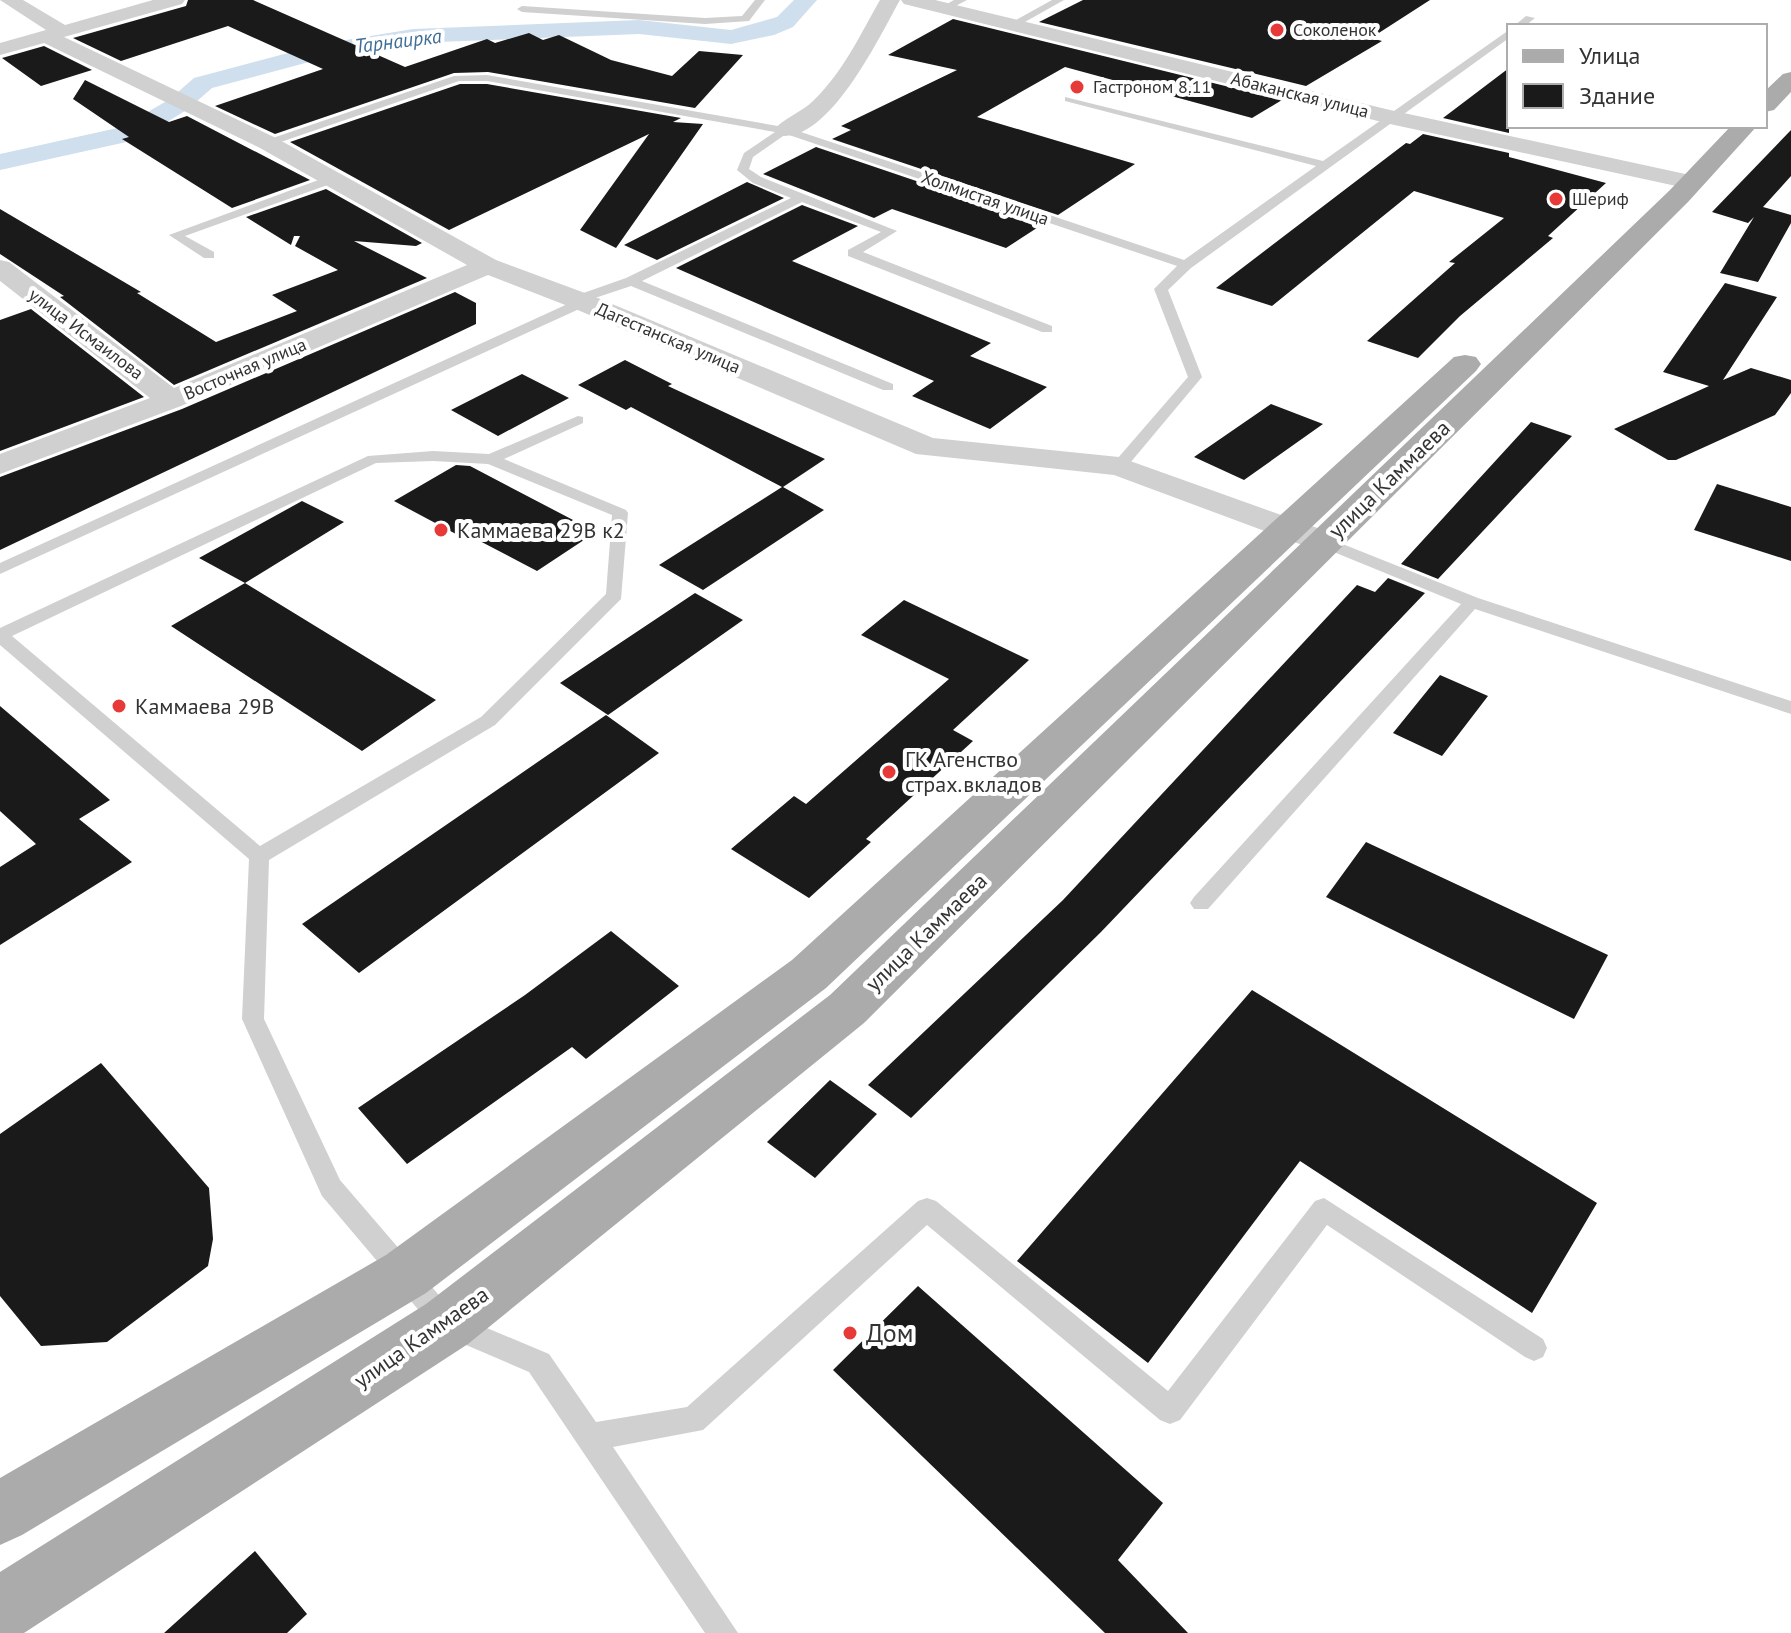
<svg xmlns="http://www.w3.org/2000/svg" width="1791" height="1633" font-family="'PT Sans',sans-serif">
	<rect width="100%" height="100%" fill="#fff"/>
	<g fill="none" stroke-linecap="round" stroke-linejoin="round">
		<path fill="#cfdfee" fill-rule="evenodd" d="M 794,0 L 817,0 L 793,27 L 774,35 L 731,44 L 639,34 L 413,43 L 324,58 L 212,88 L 188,109 L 140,139 L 0,170 L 0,154 L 122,127 L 170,99 L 194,78 L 322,44 L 413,29 L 639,20 L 731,30 L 777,17 Z"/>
	</g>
	<path fill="#1a1a1a" d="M 188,0 L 253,0 L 405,67 L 487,39 L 495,43 L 529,33 L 543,40 L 559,35 L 611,60 L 672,76 L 699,51 L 743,55 L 695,108 L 488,72 L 454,73 L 275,134 L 215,106 L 323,69 L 228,26 L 121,61 L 73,38 L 186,6 Z
		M 1083,0 L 1430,0 L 1371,38 L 1382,41 L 1306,86 L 1039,22 Z
		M 953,19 L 1282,100 L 1252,118 L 1065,67 L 977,117 L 1135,164 L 1058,215 L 832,139 L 851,130 L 841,126 L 957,70 L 888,55 Z
		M 44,46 L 92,70 L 41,86 L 2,58 Z
		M 1509,68 L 1509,133 L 1443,118 Z
		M 85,80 L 169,122 L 187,116 L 310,180 L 232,208 L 122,139 L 129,137 L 73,99 Z
		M 460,84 L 487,84 L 681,118 L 673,122 L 703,124 L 616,248 L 580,230 L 649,134 L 449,230 L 290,142 Z
		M 1791,130 L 1791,176 L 1763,207 L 1791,215 L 1791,223 L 1758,282 L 1720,273 L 1754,217 L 1748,223 L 1712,212 Z
		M 1423,134 L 1509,153 L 1509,157 L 1606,183 L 1548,236 L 1553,238 L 1460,316 L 1418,358 L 1367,341 L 1455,263 L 1449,262 L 1504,218 L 1414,191 L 1272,306 L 1216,288 L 1406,143 L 1410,144 Z
		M 816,147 L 1043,224 L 1006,248 L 892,209 L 874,218 L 763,174 Z
		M 747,182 L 784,198 L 657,260 L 624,245 Z
		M 326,189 L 422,243 L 416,246 L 354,241 L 427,278 L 174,385 L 60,297 L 64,296 L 0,254 L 0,209 L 141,292 L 137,293 L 216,342 L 297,311 L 272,295 L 338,270 L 295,246 L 300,236 L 294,236 L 291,245 L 246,217 Z
		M 802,205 L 858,226 L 792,261 L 991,343 L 970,356 L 1047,387 L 990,429 L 912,396 L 934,381 L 676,268 Z
		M 1725,283 L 1777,297 L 1723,380 L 1751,368 L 1791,380 L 1791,393 L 1775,415 L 1676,460 L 1668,460 L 1614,429 L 1709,386 L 1663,372 Z
		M 455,292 L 476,303 L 476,324 L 0,550 L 0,477 L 182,409 Z
		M 31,309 L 144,397 L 0,451 L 0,320 Z
		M 625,360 L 672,384 L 668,386 L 825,459 L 783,487 L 824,510 L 703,590 L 659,565 L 782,487 L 631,407 L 626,410 L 578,385 Z
		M 522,374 L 569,398 L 498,436 L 451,410 Z
		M 1271,404 L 1323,424 L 1244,480 L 1194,457 Z
		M 1531,422 L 1572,436 L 1438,579 L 1401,564 Z
		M 456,465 L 470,466 L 596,532 L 537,571 L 474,538 L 469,541 L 394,501 Z
		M 1717,484 L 1791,507 L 1791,561 L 1694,530 Z
		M 302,501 L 344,522 L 245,583 L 199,558 Z
		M 1388,578 L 1425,593 L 1101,932 L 911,1118 L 868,1085 L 1063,900 L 1357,585 L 1375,592 Z
		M 245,583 L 436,700 L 362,751 L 171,626 Z
		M 695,593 L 743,620 L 608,715 L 560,683 Z
		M 904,600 L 1029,660 L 953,730 L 973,741 L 866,839 L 871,842 L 809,898 L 731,849 L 794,796 L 806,804 L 949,679 L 861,635 Z
		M 1440,675 L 1488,696 L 1442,756 L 1393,733 Z
		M 0,706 L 110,800 L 79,819 L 132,862 L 0,945 L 0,867 L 36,844 L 0,811 Z
		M 606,715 L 659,753 L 359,973 L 302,924 Z
		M 1366,842 L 1608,955 L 1574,1019 L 1326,897 Z
		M 611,931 L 679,986 L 586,1059 L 572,1047 L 407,1164 L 358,1108 L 525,995 Z
		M 1252,990 L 1597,1203 L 1532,1313 L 1300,1161 L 1148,1363 L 1017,1261 Z
		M 101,1063 L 209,1188 L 213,1239 L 208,1266 L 107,1342 L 41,1346 L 0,1296 L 0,1134 Z
		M 830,1080 L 877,1114 L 815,1178 L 767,1142 Z
		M 918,1286 L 1163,1503 L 1118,1560 L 1188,1633 L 1105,1633 L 833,1370 Z
		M 255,1551 L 307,1614 L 287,1633 L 164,1633 Z"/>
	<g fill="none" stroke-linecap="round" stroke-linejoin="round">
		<path fill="#d0d0d0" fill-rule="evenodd" d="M 755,0 L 765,0 L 749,21 L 705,24 L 522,12 L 517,9 L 522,6 L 705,18 L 742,16 Z
			M 954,0 L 967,0 L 948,10 L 940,8 Z
			M 1052,0 L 1064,0 L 1016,27 L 1007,25 Z
			M 1526,16 L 1535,18 L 1525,26 L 1514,26 Z
			M 1509,30 L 1509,38 L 1191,268 L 1168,290 L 1202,377 L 1125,469 L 1113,469 L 1111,466 L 1188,377 L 1154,289 L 1177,266 L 786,134 L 753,157 L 749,169 L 761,177 L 897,231 L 863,252 L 1052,326 L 1052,332 L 1042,332 L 848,256 L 848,250 L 881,232 L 802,202 L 642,281 L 893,384 L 893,390 L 883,390 L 631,286 L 589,300 L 588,305 L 0,574 L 0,563 L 572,302 L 572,297 L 626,278 L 791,198 L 753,183 L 737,170 L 744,153 L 775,132 L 487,81 L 459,81 L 272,145 L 264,145 L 264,141 L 454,76 L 487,75 L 789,128 L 1184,260 L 1316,166 L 1065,101 L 1065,97 L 1323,161 Z
			M 332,175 L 338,179 L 336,182 L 185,236 L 214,252 L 214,258 L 204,258 L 169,235 Z
			M 578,416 L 583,417 L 583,423 L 504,459 L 626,510 L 628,513 L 621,599 L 495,725 L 269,860 L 264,1019 L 340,1180 L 456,1315 L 549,1354 L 596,1422 L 687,1407 L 918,1201 L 927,1198 L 936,1201 L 1168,1391 L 1315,1201 L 1324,1198 L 1543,1339 L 1547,1348 L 1543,1357 L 1534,1361 L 1525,1357 L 1327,1225 L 1180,1420 L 1170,1424 L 1160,1420 L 927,1225 L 703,1430 L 613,1447 L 738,1633 L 705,1633 L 529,1372 L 438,1333 L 322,1196 L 242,1019 L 249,859 L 0,645 L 0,628 L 368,456 L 433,451 L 489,454 ZM 433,461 L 488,464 L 612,515 L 606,594 L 481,717 L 260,846 L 12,636 L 376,463 Z
			M 1325,537 L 1478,598 L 1791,701 L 1791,714 L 1475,609 L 1208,909 L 1194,909 L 1190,903 L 1194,897 L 1461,604 L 1319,546 L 1317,542 Z"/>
		<path fill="#d0d0d0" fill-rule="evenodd" d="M 0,0 L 23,0 L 65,25 L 153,0 L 185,0 L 182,4 L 64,37 L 276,138 L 496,260 L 593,296 L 933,438 L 1119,457 L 1337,535 L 1342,542 L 1337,549 L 1325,552 L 1313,549 L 1114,475 L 916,454 L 573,308 L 488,275 L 181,406 L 0,474 L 0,454 L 150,398 L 0,281 L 0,260 L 9,262 L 174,388 L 467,265 L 260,148 L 44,43 L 0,55 L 0,43 L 46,30 Z
			M 880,0 L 900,0 C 880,35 828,147 777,135 L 774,130 C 783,118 803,112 814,100 C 843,72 860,35 880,0 Z
			M 901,0 L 935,0 L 1390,110 L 1690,175 L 1698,177 L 1702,182 L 1698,187 L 1690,189 L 1390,124 L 904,4 Z"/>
		<path fill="#ababab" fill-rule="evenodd" d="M 1791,72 L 1791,92 L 1774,110 L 1765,112 L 1765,91 L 1783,74 Z
			M 1731,126 L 1757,126 L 1688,202 L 864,1023 L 468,1344 L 24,1633 L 0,1633 L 0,1572 L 426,1304 L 830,995 L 1670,190 Z
			M 1465,355 L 1476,357 L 1481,364 L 1476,371 L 826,988 L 426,1293 L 22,1535 L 0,1545 L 0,1478 L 386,1255 L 792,960 L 1454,357 Z"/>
	</g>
	<g fill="#e63a39" stroke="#fff" stroke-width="3">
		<circle cx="1277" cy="30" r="8"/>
		<circle cx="1077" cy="87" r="8"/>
		<circle cx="1556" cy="199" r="8"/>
		<circle cx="441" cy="530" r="8"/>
		<circle cx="119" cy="706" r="8"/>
		<circle cx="889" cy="772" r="8"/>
		<circle cx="850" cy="1333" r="8"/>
	</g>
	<g text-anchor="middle" stroke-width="8" stroke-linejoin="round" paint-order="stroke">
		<g font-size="18" fill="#333" stroke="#fff" text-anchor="start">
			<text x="1293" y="36">Соколенок</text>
			<text x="1093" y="93">Гастроном 8.11</text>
			<text x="1572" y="205">Шериф</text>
		</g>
		<g font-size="18" fill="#333" stroke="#fff">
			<text transform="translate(1300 95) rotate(14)" y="6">Абаканская улица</text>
			<text transform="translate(985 198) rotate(19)" y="6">Холмистая улица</text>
			<text transform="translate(86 334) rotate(37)" y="6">улица Исмаилова</text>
			<text transform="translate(668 338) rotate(23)" y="6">Дагестанская улица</text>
			<text transform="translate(245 369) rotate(-23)" y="6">Восточная улица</text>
		</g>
		<g font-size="20" font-style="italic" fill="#3f6d97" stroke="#fff">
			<text transform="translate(398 41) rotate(-7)" y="7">Тарнаирка</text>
		</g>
		<g font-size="22" fill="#333" stroke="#fff">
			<text transform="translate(1389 479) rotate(-44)" y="8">улица Каммаева</text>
			<text transform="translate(926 932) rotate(-44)" y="8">улица Каммаева</text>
			<text transform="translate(421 1337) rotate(-35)" y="8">улица Каммаева</text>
		</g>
		<g font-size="22" fill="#333" stroke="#fff" text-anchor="start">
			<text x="457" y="538">Каммаева 29В к2</text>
			<text x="135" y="714">Каммаева 29В</text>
			<text x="905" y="767">ГК Агенство<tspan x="905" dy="25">страх.вкладов</tspan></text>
		</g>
		<g font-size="26" fill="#333" stroke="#fff" text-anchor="start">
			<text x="866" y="1342">Дом</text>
		</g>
	</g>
	<rect x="1507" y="24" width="260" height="104" fill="#ffffff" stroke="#adadad" stroke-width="2"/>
	<rect x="1523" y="50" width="40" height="12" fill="#ababab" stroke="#adadad" stroke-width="2"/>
	<text x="1579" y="64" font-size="24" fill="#333333">Улица</text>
	<rect x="1523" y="84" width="40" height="24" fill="#1a1a1a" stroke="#adadad" stroke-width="2"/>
	<text x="1579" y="104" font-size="24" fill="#333333">Здание</text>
</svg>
